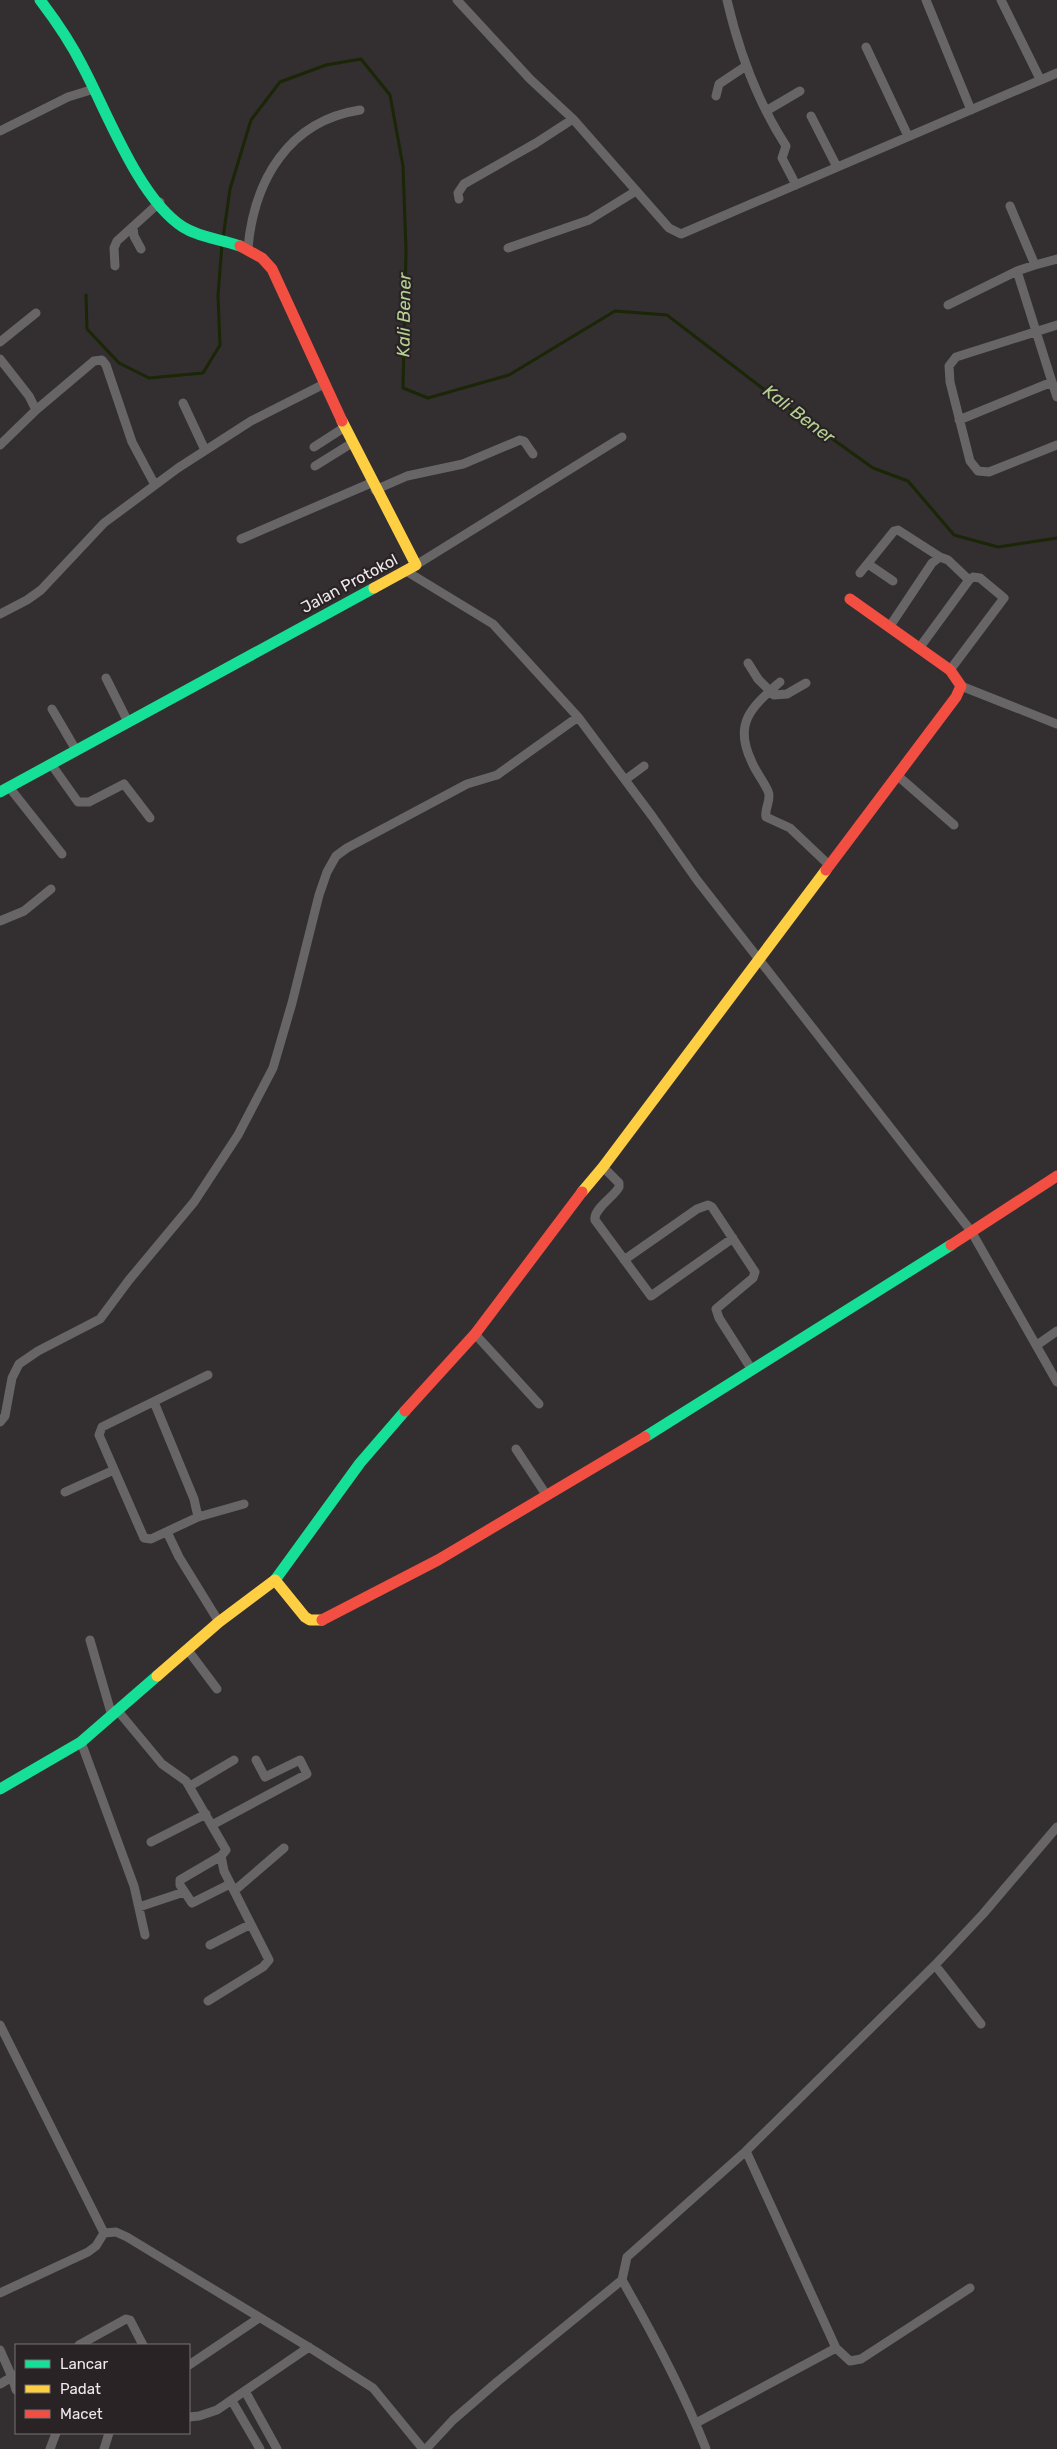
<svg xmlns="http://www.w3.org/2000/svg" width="1057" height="2449" font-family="Rubik,sans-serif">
	<rect width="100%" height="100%" fill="#332e30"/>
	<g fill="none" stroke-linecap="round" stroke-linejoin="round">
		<path stroke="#1a2606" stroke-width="3" d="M 223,238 L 230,189 L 251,120 L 280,82 L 326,65 L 361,59 L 390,95 L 403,166 L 406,250 L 403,388 L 428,398 L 509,375 L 615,311 L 667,315 L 774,397 L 873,468 L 908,481 L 954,535 L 998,547 L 1057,538
			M 86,295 L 87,329 L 119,363 L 149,378 L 203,373 L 220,345 L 218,296 L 222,244"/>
		<path stroke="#686566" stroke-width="9" d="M 457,0 L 530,79 L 573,119 L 669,228 L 681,234 L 1057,73
			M 727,0 C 739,52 757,101 786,146 L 782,158 L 796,185
			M 926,0 L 971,110
			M 1001,0 L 1040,79
			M 866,47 L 908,136
			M 716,96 L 719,84 L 746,66
			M 766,111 L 800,91
			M 811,116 L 837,167
			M 0,131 L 68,97 L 94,89
			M 459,199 L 458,193 L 464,184 L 536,143 L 573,119
			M 1010,206 L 1035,265 L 1057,259
			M 133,227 L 134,236 L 141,249
			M 248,248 C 254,181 288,121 360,110
			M 508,248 L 589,220 L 636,191
			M 115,266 L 114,248 L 117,241 L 160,202
			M 948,305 L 1017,271 L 1035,265
			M 1057,325 L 956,357 L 949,366 L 950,382 L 970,461 L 978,471 L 989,472 L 1057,445
			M 0,342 L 36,313
			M 0,359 L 29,396 L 36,410 L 0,445
			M 1052,382 L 1057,397
			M 183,403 L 205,450
			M 36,410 L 94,361 L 102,360 L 106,365 L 132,442 L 155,485
			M 959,420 L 1052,382 L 1017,271
			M 314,447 L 345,427
			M 315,466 L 352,443
			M 375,490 L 407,476 L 463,464 L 520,440 L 524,441 L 533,454
			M 241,539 L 371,483
			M 868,564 L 893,581
			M 416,565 L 622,437
			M 406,571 L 493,624 L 578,717 L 652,816 L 697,880 L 971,1231 L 1057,1382
			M 860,573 L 894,531 L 898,530 L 940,557
			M 0,614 L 27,600 L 41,590 L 104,523 L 178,468 L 251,421 L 324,384
			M 890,626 L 932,563 L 940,557 L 948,560 L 969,580 L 920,647
			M 748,663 L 758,679 L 774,695 L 787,694 L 806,683
			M 950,670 L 1004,598 L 980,578 L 973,577 L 969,580
			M 106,678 L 128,722
			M 780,682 C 753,706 733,722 751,760 C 755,771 763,780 768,791 C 772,800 764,808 766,817 L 790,828 L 830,866
			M 961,686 L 1057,724
			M 52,709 L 76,750
			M 51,764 L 78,802 L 89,802 L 124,784 L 150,818
			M 898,776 L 954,825
			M 625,780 L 644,766
			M 9,787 L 62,854
			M 0,921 L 24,911 L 51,889
			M 603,1167 L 619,1183 L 619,1187 C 614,1197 593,1209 595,1220 L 651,1296 L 733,1238
			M 624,1260 L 697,1209 L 708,1205 L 712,1207 L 755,1272 L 753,1278 L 716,1309 L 719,1318 L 752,1370
			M 475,1334 L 539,1404
			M 1037,1345 L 1057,1331
			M 208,1375 L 108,1424 L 102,1427 L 99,1435 L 144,1538 L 151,1539 L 198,1517 L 244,1504
			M 154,1402 L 194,1499 L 198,1517
			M 0,1422 L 5,1416 L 12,1378 L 19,1364 L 38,1351 L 100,1319 L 129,1280 L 194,1202 L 238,1135 L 273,1068 L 292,1003 L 319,895 L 327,872 L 336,856 L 347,848 L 467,784 L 497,775 L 578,717
			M 516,1449 L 547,1496
			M 65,1492 L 114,1470
			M 167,1532 L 179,1557 L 219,1622
			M 90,1640 L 112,1716
			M 187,1649 L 217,1689
			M 118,1711 L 162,1764 L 186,1781 L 226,1850 L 221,1856 L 224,1871 L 269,1960 L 263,1967 L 208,2001
			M 81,1742 L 134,1886 L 145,1935
			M 190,1786 L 234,1760
			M 212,1825 L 307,1774 L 300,1760 L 265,1777 L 256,1760
			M 151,1842 L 206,1814
			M 221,1856 L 180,1880 L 180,1885 L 192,1903 L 230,1884
			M 234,1891 L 284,1848
			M 139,1907 L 184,1892
			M 210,1945 L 251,1924
			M 935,1965 L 981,2024
			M 0,2025 L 104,2233 L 116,2232 L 127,2237 L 315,2351 L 373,2388 L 423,2449
			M 746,2151 L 836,2348 L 850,2361 L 861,2359 L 970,2288
			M 622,2280 C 653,2334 683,2390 706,2449
			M 0,2293 L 88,2252 L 96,2246 L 104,2233
			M 79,2345 L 126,2319 L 130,2320 L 143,2345
			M 0,2350 L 12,2377 L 0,2384
			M 189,2365 L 259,2318
			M 16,2375 L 12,2377 L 16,2390
			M 245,2391 L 277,2449
			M 232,2401 L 260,2449
			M 189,2417 L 199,2416 L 217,2410 L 309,2347
			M 696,2423 L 836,2348
			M 50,2449 L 56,2433
			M 104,2449 L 109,2433
			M 426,2449 L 453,2420 L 497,2382 L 622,2280 L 627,2257 L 746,2151 L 935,1965 L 983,1914 L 1057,1827"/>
		<path stroke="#16e098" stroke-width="11" d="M 40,0 C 56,21 71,43 83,67 C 107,112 139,199 183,227 C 200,238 221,239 240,246
			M 0,792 L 374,588
			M 645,1437 L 951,1245
			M 275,1580 L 360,1463 L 405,1411
			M 0,1789 L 81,1742 L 157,1676"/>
		<path stroke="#ffcf43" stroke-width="11" d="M 342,421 L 416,565 L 374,588
			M 582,1192 L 603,1167 L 826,870
			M 157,1676 L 219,1622 L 275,1580 L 305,1617 L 310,1620 L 322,1620"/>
		<path stroke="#f24e42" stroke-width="11" d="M 240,246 L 262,258 L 272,269 L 342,421
			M 826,870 L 956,697 L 961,686 L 950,670 L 850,599
			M 951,1245 L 1057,1176
			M 405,1411 L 475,1334 L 582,1192
			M 322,1620 L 438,1560 L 645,1437"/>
	</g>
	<g text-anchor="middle" stroke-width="4.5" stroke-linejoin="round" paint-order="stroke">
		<g font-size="16" fill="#efe9eb" stroke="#2a2326">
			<text transform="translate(349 583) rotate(-28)" y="6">Jalan Protokol</text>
		</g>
		<g font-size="18" font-style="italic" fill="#b5d191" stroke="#2a2326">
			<text transform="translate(404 315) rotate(-89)" y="6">Kali Bener</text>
			<text transform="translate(799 414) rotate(37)" y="6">Kali Bener</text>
		</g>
	</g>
	<rect x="15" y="2344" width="175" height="90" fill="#2a2326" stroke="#797275"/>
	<rect x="25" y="2360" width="25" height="8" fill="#16e098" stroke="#797275"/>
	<text x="60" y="2369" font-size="15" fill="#efe9eb">Lancar</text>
	<rect x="25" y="2385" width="25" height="8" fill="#ffcf43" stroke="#797275"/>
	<text x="60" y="2394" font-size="15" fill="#efe9eb">Padat</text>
	<rect x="25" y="2410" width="25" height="8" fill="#f24e42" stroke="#797275"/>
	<text x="60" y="2419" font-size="15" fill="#efe9eb">Macet</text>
</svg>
